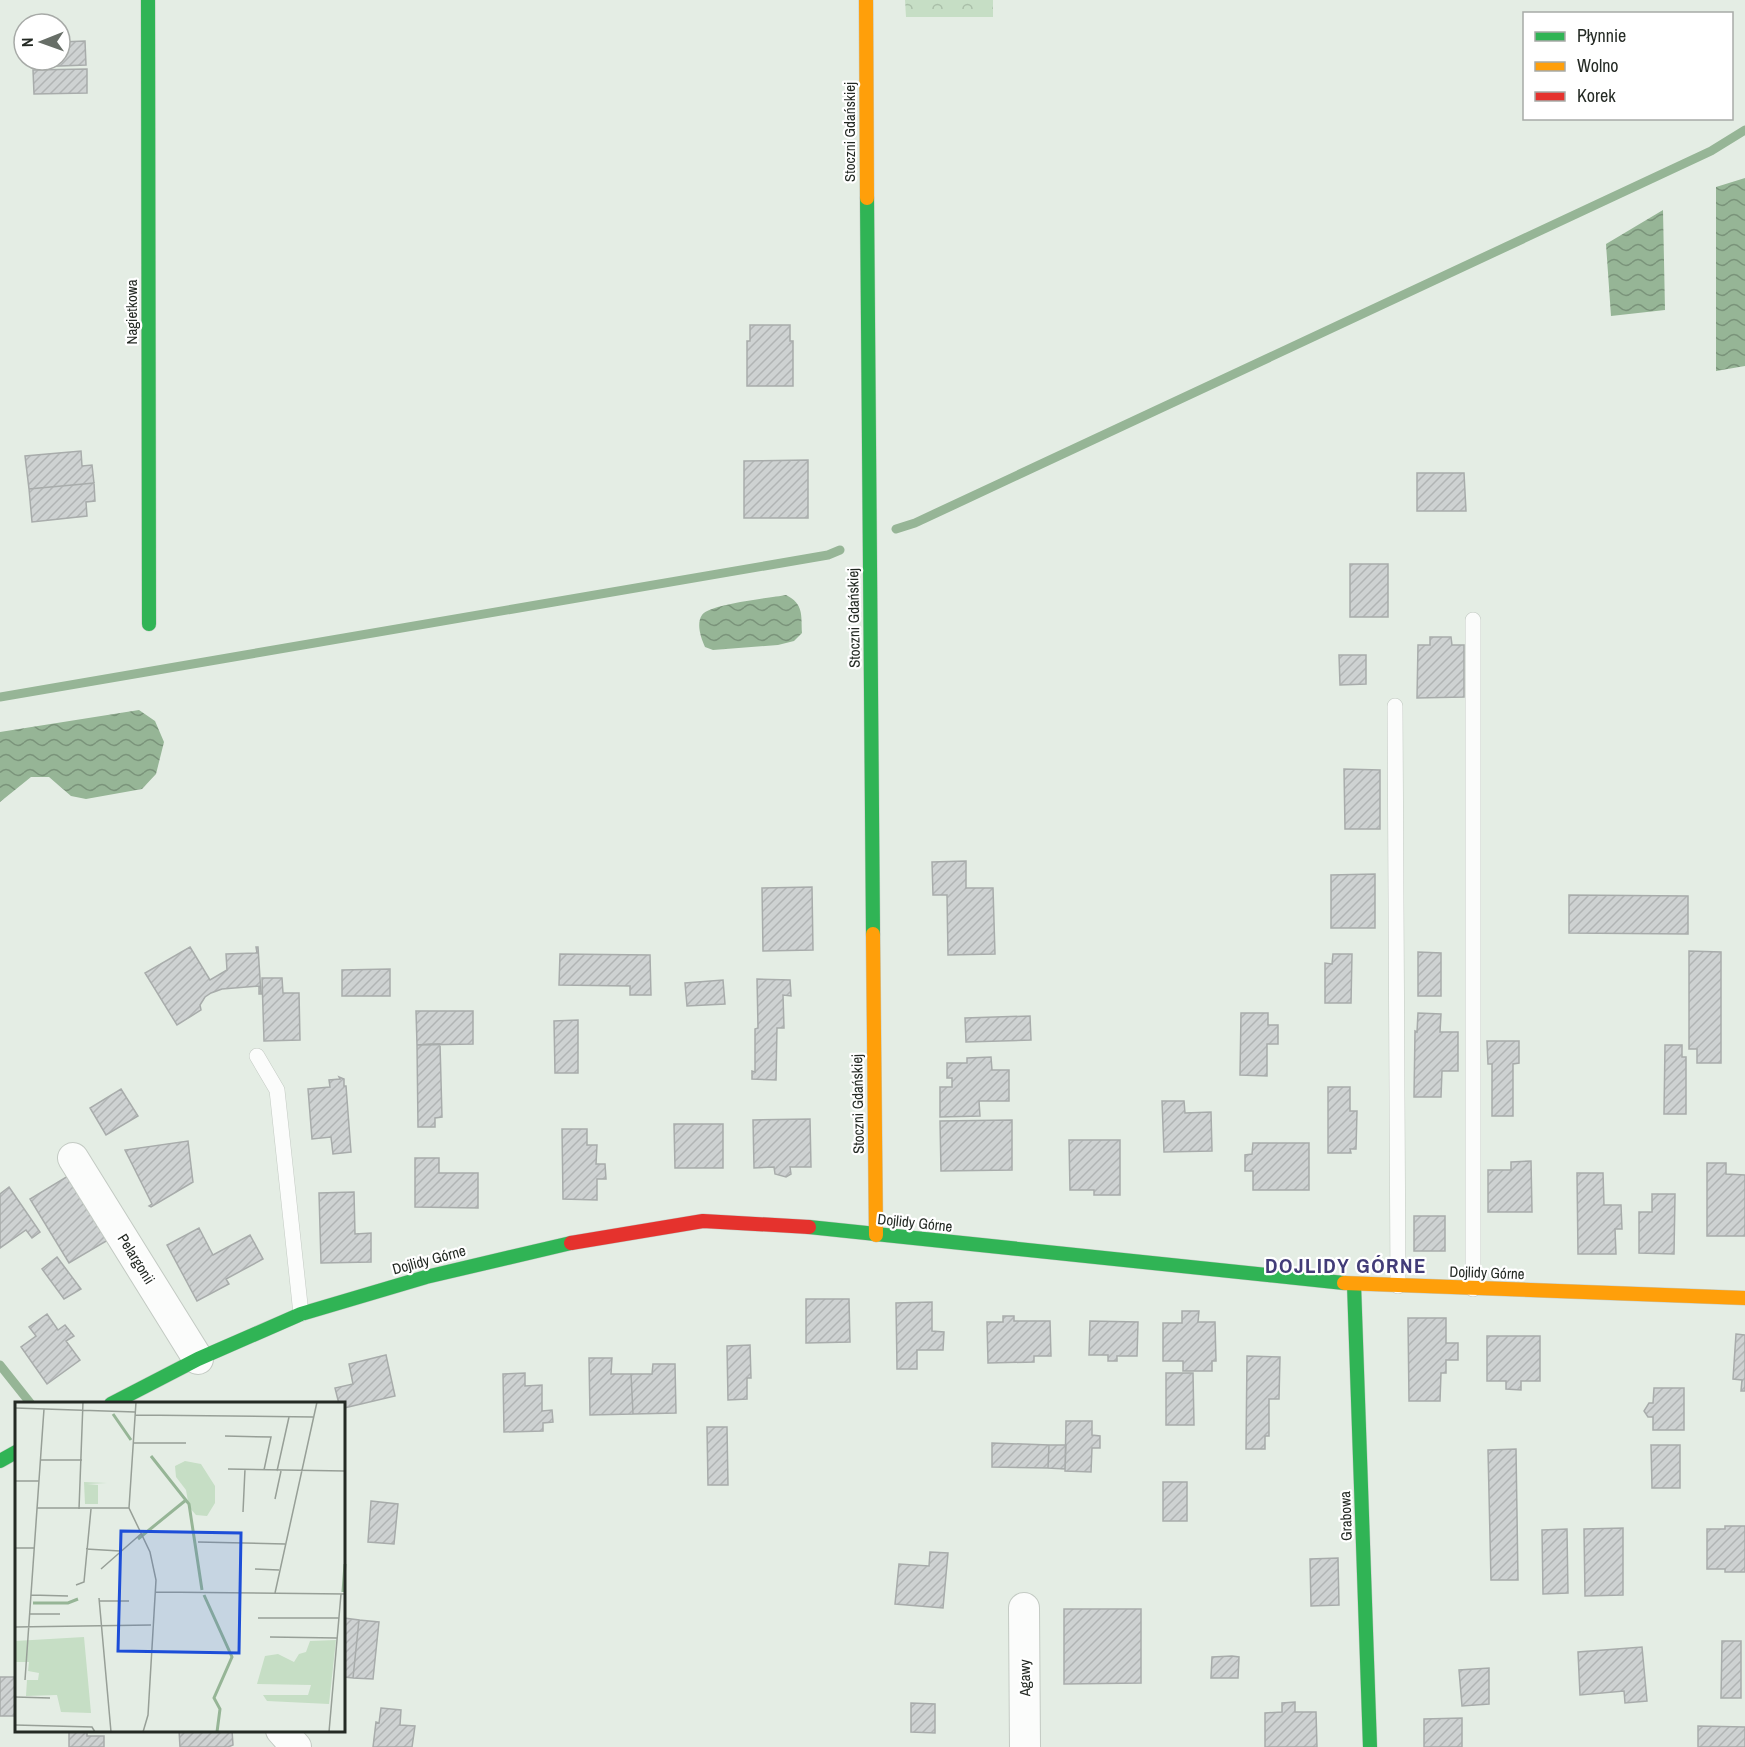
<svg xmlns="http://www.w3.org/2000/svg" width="1745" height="1747" font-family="'Archivo Narrow',sans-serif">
	<defs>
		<pattern id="park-crowns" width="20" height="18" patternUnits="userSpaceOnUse" patternTransform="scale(1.5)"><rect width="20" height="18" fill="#c6dec5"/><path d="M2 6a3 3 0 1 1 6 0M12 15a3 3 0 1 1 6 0" fill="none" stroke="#aabfa9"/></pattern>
		<pattern id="water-waves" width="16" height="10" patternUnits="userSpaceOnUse" patternTransform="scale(1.5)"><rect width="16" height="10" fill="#96b596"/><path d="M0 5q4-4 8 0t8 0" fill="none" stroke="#7a937a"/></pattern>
		<pattern id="building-hatch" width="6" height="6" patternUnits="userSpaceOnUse" patternTransform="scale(1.5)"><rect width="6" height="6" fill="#ced2d2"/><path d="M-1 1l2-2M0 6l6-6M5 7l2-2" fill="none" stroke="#b1b4b4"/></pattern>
	</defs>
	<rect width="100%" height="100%" fill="#e4ede4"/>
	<path fill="url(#park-crowns)" d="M 905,0 L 993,0 L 993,17 L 906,17 Z"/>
	<path fill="url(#water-waves)" d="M 1745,178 L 1745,366 L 1716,371 L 1716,187 Z
		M 1663,210 L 1665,310 L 1611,316 L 1606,244 Z
		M 786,595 C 804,604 801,615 802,633 L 794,641 L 778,645 L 713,650 L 705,647 C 701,638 696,624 702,615 C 710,604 770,598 786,595 Z
		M 139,710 L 155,721 L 164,742 L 156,774 L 142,789 L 86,799 L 71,796 L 49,777 L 31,777 L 0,802 L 0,732 Z"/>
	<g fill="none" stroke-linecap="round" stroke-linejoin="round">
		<path stroke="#96b596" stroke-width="9" d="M 896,529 L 915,523 L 1711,151 L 1745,130
			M 0,697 L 828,555 L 840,550
			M 0,1365 L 31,1404"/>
	</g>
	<path fill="url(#building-hatch)" stroke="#a8acab" stroke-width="1.5" d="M 85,41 L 86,65 L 33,67 L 33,60 L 60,60 L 60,42 Z
		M 87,69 L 87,93 L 34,94 L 33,70 Z
		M 750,325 L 790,325 L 790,341 L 793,341 L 793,386 L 747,386 L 747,341 L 750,341 Z
		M 81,451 L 82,466 L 92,465 L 94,483 L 29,489 L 25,456 Z
		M 808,460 L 808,518 L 744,518 L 744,461 Z
		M 1417,473 L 1464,473 L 1466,511 L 1417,511 Z
		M 94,483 L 95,501 L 86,502 L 87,516 L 32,522 L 29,489 Z
		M 1350,564 L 1388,564 L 1388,617 L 1350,617 Z
		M 1430,637 L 1451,637 L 1452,645 L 1464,645 L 1464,697 L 1417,698 L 1418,645 L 1430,645 Z
		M 1339,655 L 1366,655 L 1366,684 L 1340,685 Z
		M 1344,769 L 1380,770 L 1380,829 L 1345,829 Z
		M 966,861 L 966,888 L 993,888 L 995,954 L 948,955 L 947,895 L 933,895 L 932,862 Z
		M 1375,874 L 1375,928 L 1331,928 L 1331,875 Z
		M 812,887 L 813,950 L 763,951 L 762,888 Z
		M 1569,895 L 1688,896 L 1688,934 L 1569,933 Z
		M 190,947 L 210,980 L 227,970 L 226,954 L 257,953 L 256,947 L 258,947 L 261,994 L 259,994 L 259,986 L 222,989 L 211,993 L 205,997 L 200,1005 L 201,1010 L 177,1025 L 145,973 Z
		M 1689,951 L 1721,952 L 1721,1063 L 1697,1063 L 1697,1049 L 1689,1049 Z
		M 1418,952 L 1441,953 L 1441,996 L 1418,996 Z
		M 560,954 L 650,955 L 651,995 L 630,995 L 630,986 L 559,985 Z
		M 1333,954 L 1352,954 L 1351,1003 L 1325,1003 L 1325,963 L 1332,964 Z
		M 390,969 L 390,996 L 342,996 L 342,970 Z
		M 262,978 L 282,978 L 283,993 L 299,993 L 300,1040 L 264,1041 Z
		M 757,979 L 790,980 L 791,996 L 783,995 L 784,1028 L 777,1028 L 776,1080 L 752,1079 L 752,1071 L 755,1072 L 755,1029 L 758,1028 Z
		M 723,980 L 725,1004 L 687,1006 L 685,983 Z
		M 416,1011 L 473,1011 L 473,1044 L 417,1045 Z
		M 1241,1013 L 1268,1013 L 1268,1025 L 1278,1025 L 1278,1044 L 1267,1044 L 1267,1076 L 1240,1075 Z
		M 1418,1013 L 1441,1014 L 1440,1032 L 1458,1032 L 1458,1071 L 1442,1071 L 1441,1097 L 1414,1097 L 1415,1031 L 1417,1032 Z
		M 1030,1016 L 1031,1040 L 966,1042 L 965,1018 Z
		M 578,1020 L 578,1073 L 555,1073 L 554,1021 Z
		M 1487,1041 L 1519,1041 L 1519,1063 L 1513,1064 L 1513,1116 L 1492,1116 L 1492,1064 L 1488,1064 Z
		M 430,1044 L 440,1044 L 442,1117 L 435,1118 L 435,1127 L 418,1127 L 417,1045 Z
		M 1665,1045 L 1682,1045 L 1682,1057 L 1686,1057 L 1686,1114 L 1664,1114 Z
		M 991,1057 L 992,1070 L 1009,1070 L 1009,1101 L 979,1101 L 980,1116 L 940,1117 L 940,1087 L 952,1087 L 952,1078 L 947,1078 L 947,1063 L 967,1063 L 967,1058 Z
		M 339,1077 L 344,1079 L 344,1086 L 346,1086 L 351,1152 L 333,1154 L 331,1137 L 312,1139 L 308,1089 L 330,1087 L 329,1080 L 340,1079 Z
		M 1328,1087 L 1350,1087 L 1350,1111 L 1357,1111 L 1356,1149 L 1350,1149 L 1351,1153 L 1328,1153 Z
		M 121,1089 L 138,1116 L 106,1135 L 90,1108 Z
		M 1162,1101 L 1184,1101 L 1185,1113 L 1211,1112 L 1212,1151 L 1164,1152 Z
		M 810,1119 L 811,1167 L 790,1167 L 791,1174 L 786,1177 L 775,1174 L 774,1167 L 754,1168 L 753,1120 Z
		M 1012,1120 L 1012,1170 L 941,1171 L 940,1121 Z
		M 674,1124 L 723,1124 L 723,1168 L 675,1168 Z
		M 562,1129 L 587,1129 L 587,1145 L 597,1145 L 596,1164 L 605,1164 L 606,1179 L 597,1179 L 597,1200 L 563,1199 Z
		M 1069,1140 L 1120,1140 L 1120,1195 L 1094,1195 L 1094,1190 L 1070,1190 Z
		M 188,1141 L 193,1182 L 151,1207 L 149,1206 L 152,1204 L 125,1150 Z
		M 1253,1143 L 1309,1143 L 1309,1190 L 1253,1190 L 1253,1171 L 1245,1171 L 1245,1155 L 1252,1154 Z
		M 415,1158 L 439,1158 L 439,1173 L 478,1173 L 478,1208 L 415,1207 Z
		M 1531,1161 L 1532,1212 L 1488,1212 L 1488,1170 L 1511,1170 L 1511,1162 Z
		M 1707,1163 L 1726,1163 L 1726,1174 L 1745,1175 L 1745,1236 L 1707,1236 Z
		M 1577,1173 L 1603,1173 L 1604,1205 L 1621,1205 L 1622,1229 L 1615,1229 L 1616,1254 L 1578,1254 Z
		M 68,1176 L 108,1240 L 69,1263 L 30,1199 Z
		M 9,1187 L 40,1232 L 32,1238 L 26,1230 L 0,1248 L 0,1194 Z
		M 354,1192 L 355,1234 L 371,1233 L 371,1262 L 321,1263 L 319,1193 Z
		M 1652,1194 L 1675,1194 L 1674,1254 L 1639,1253 L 1639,1212 L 1652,1212 Z
		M 1414,1216 L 1445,1216 L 1445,1251 L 1414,1251 Z
		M 199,1228 L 213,1255 L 250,1235 L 263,1259 L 226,1279 L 229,1284 L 197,1301 L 167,1245 Z
		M 57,1257 L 81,1289 L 64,1299 L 42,1269 Z
		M 806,1299 L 849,1299 L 850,1342 L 806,1343 Z
		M 932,1302 L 932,1331 L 944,1332 L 943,1350 L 917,1350 L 917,1369 L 897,1369 L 896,1303 Z
		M 1182,1311 L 1199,1311 L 1198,1322 L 1215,1322 L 1216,1361 L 1212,1361 L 1212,1371 L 1183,1371 L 1183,1361 L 1163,1361 L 1163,1323 L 1182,1323 Z
		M 47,1314 L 58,1330 L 65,1325 L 74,1336 L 66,1341 L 80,1360 L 47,1384 L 21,1347 L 36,1336 L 29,1327 Z
		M 1003,1316 L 1014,1316 L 1014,1321 L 1050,1321 L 1051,1356 L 1034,1356 L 1034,1362 L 988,1363 L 987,1322 L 1003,1322 Z
		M 1408,1318 L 1446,1318 L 1446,1343 L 1458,1343 L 1458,1360 L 1446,1360 L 1446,1373 L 1441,1373 L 1440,1401 L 1409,1401 Z
		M 1090,1321 L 1138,1322 L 1137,1356 L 1117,1356 L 1117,1361 L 1108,1361 L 1108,1355 L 1089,1355 Z
		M 1736,1334 L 1745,1335 L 1745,1391 L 1741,1391 L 1742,1380 L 1733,1379 Z
		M 1487,1336 L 1540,1336 L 1540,1381 L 1521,1381 L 1521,1390 L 1506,1389 L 1506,1381 L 1487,1381 Z
		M 750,1345 L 751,1378 L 747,1378 L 747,1399 L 728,1400 L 727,1346 Z
		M 386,1355 L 395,1396 L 344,1408 L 344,1404 L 339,1404 L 335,1388 L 353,1384 L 349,1364 Z
		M 1247,1356 L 1280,1357 L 1279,1399 L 1269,1399 L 1269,1436 L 1265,1436 L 1265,1449 L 1246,1449 Z
		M 589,1358 L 612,1358 L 611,1374 L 631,1374 L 633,1414 L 590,1415 Z
		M 653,1364 L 675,1364 L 676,1413 L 633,1414 L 631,1374 L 652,1374 Z
		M 525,1373 L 525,1386 L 542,1385 L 542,1411 L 552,1410 L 553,1422 L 543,1423 L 543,1431 L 504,1432 L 503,1374 Z
		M 1166,1373 L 1193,1373 L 1194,1425 L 1166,1425 Z
		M 1654,1388 L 1684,1388 L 1684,1430 L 1653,1430 L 1653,1417 L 1648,1417 L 1644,1411 L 1649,1403 L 1653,1403 Z
		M 1066,1421 L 1092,1421 L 1092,1435 L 1100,1436 L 1100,1448 L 1092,1448 L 1091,1472 L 1065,1471 Z
		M 707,1427 L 727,1427 L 728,1485 L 708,1485 Z
		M 992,1443 L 1049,1445 L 1048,1468 L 992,1467 Z
		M 1049,1445 L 1066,1445 L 1065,1469 L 1048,1468 Z
		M 1651,1445 L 1680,1445 L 1680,1488 L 1652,1488 Z
		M 1516,1449 L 1518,1580 L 1491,1580 L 1488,1450 Z
		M 1163,1482 L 1187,1482 L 1187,1521 L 1163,1521 Z
		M 371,1501 L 398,1504 L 394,1544 L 368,1542 Z
		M 1725,1526 L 1745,1526 L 1745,1572 L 1725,1572 L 1725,1569 L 1707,1569 L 1707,1529 L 1725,1529 Z
		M 1623,1528 L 1623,1595 L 1585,1596 L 1584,1529 Z
		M 1567,1529 L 1568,1593 L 1543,1594 L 1542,1530 Z
		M 15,1533 L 16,1533 L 16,1579 Z
		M 930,1552 L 948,1553 L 943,1608 L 895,1604 L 899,1564 L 929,1566 Z
		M 1338,1558 L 1339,1605 L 1311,1606 L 1310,1559 Z
		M 1064,1609 L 1141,1609 L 1141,1683 L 1064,1684 Z
		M 344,1618 L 359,1620 L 353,1678 L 344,1677 Z
		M 359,1620 L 379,1622 L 373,1679 L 353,1678 Z
		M 1722,1641 L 1741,1641 L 1741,1698 L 1721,1698 Z
		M 1642,1647 L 1647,1701 L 1625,1703 L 1624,1691 L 1580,1695 L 1578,1652 Z
		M 1232,1656 L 1239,1657 L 1238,1678 L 1211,1678 L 1212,1657 Z
		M 1489,1668 L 1489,1704 L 1462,1706 L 1459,1670 Z
		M 0,1677 L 16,1677 L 16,1716 L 0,1716 Z
		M 1295,1702 L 1295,1712 L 1316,1712 L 1317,1747 L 1265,1747 L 1265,1713 L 1282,1712 L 1282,1703 Z
		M 911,1703 L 935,1704 L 935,1733 L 911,1732 Z
		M 381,1708 L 401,1710 L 400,1725 L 415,1726 L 412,1747 L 373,1747 L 376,1722 L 379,1723 Z
		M 1462,1718 L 1462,1747 L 1424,1747 L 1424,1719 Z
		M 1698,1726 L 1745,1727 L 1745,1747 L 1698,1747 Z
		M 69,1730 L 87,1730 L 87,1736 L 104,1736 L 104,1747 L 69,1747 Z
		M 179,1730 L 232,1730 L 233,1745 L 228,1747 L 180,1747 Z"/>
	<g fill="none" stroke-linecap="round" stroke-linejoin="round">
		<defs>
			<path id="lane" d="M 1473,620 L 1473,1289
				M 1395,706 L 1398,1286
				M 257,1056 L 277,1090 L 301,1314"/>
			<path id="street" d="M 73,1158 L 198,1359
				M 1024,1608 L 1025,1747
				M 281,1730 L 296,1747"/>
			<path id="fast" d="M 148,0 L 149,624
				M 867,198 L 873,934
				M 809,1227 L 1344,1283
				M 1354,1284 L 1370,1747
				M 111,1404 L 198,1359 L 301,1314 L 426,1277 L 571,1243
				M 0,1461 L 16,1452"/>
			<path id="slow" d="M 866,0 L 867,198
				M 873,934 L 876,1235
				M 1344,1283 L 1745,1298"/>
			<path id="jam" d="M 571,1243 L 703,1221 L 809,1227"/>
		</defs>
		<use href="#lane" stroke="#c3cac3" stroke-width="16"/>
		<use href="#street" stroke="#c3cac3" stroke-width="32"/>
		<use href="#fast" stroke="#c3cac3" stroke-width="15"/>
		<use href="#slow" stroke="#c3cac3" stroke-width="15"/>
		<use href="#jam" stroke="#c3cac3" stroke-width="15"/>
		<use href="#lane" stroke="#fbfcfb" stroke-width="15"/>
		<use href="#street" stroke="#fbfcfb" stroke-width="30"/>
		<use href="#fast" stroke="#30b455" stroke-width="14"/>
		<use href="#slow" stroke="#ff9f0a" stroke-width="14"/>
		<use href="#jam" stroke="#e5322d" stroke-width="14"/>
	</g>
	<g text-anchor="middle" stroke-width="4.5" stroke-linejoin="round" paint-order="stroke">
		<g font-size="15" fill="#242a24" stroke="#fff">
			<text transform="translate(850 132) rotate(-90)" y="5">Stoczni Gdańskiej</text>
			<text transform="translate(132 312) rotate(-90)" y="5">Nagietkowa</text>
			<text transform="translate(854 618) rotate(-91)" y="5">Stoczni Gdańskiej</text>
			<text transform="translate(858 1104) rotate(-91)" y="5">Stoczni Gdańskiej</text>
			<text transform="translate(915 1223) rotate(6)" y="5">Dojlidy Górne</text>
			<text transform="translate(136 1259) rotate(58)" y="5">Pelargonii</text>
			<text transform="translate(429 1260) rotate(-15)" y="5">Dojlidy Górne</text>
			<text transform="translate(1487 1273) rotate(2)" y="5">Dojlidy Górne</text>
			<text transform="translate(1346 1516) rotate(-92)" y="5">Grabowa</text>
			<text transform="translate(1025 1678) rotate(-91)" y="5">Agawy</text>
		</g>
		<g font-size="21" font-weight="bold" letter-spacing="1.5" fill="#423c78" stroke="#fff">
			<text x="1346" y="1273">DOJLIDY GÓRNE</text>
		</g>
	</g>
	<g transform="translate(15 1402)">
		<rect width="330" height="330" fill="#e4ede4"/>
		<path d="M 170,59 L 186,62 L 200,84 L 200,101 L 192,114 L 181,113 L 174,105 L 171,88 L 161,75 L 160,64 ZM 69,235 L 76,311 L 46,310 L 42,293 L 11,294 L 12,278 L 23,278 L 24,271 L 13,269 L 14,260 L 0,260 L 0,239 ZM 321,238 L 314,302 L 252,299 L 248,293 L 293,293 L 296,283 L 242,282 L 250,254 L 263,252 L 279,260 L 284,252 L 291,250 L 295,239 Z" fill="#c6dec5"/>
		<path d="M 69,80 L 92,81 L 72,82 L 83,83 L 83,102 L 70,102 Z" fill="#c6dec5"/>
		<path fill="none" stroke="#96b596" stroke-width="3" d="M 98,12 L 116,38M 136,54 L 174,102 L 187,188M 123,137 L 171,98M 328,190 L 330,162M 189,193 L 217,255 L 199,296 L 205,307 L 202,330M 18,201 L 53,201 L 63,197"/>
		<path fill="none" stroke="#979f97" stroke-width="1.5" d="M 121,0 L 114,106 L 135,150 L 141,178 L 133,313 L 128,330M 0,6 L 120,10M 120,13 L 298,15M 210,34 L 256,35 L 249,68M 118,41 L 171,41M 25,58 L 67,58M 213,67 L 330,69M 262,69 L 274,15M 0,79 L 24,79M 260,97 L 266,69M 22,106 L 114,106M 64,107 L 68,0M 228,110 L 230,67M 183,140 L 270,142M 0,146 L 19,146M 71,147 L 105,149M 86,167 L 127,131M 240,167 L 264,168M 61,183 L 69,180 L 76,107M 140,190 L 330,192M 260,191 L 302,0M 16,193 L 53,194M 84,196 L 96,330M 85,199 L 114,199M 15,212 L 45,212M 243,216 L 324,216M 0,225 L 136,223M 255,235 L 322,236M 10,278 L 29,7M 0,295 L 35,296M 0,323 L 77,325 L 80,330M 314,330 L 326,192"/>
		<path fill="#1d4ed8" fill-opacity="0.15" stroke="#1d4ed8" stroke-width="3" d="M 106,129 L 226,131 L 224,251 L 103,249 Z"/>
		<rect width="330" height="330" fill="none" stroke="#242a24" stroke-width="3"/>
	</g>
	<rect x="1523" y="12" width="210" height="108" fill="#ffffff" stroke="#a7aaa7" stroke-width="1.5"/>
	<rect x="1535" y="32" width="30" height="9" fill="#30b455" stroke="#a7aaa7" stroke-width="1.5"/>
	<text x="1577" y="42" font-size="18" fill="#242a24">Płynnie</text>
	<rect x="1535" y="62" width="30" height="9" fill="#ff9f0a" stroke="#a7aaa7" stroke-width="1.5"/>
	<text x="1577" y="72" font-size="18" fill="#242a24">Wolno</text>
	<rect x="1535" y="92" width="30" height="9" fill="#e5322d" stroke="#a7aaa7" stroke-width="1.5"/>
	<text x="1577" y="102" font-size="18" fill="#242a24">Korek</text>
	<g transform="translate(42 42) rotate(269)"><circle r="28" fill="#ffffff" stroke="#a7aaa7" stroke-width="1.5"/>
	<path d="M0-4.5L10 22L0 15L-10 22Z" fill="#676e67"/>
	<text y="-9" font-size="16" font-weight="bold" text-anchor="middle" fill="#242a24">N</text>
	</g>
</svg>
